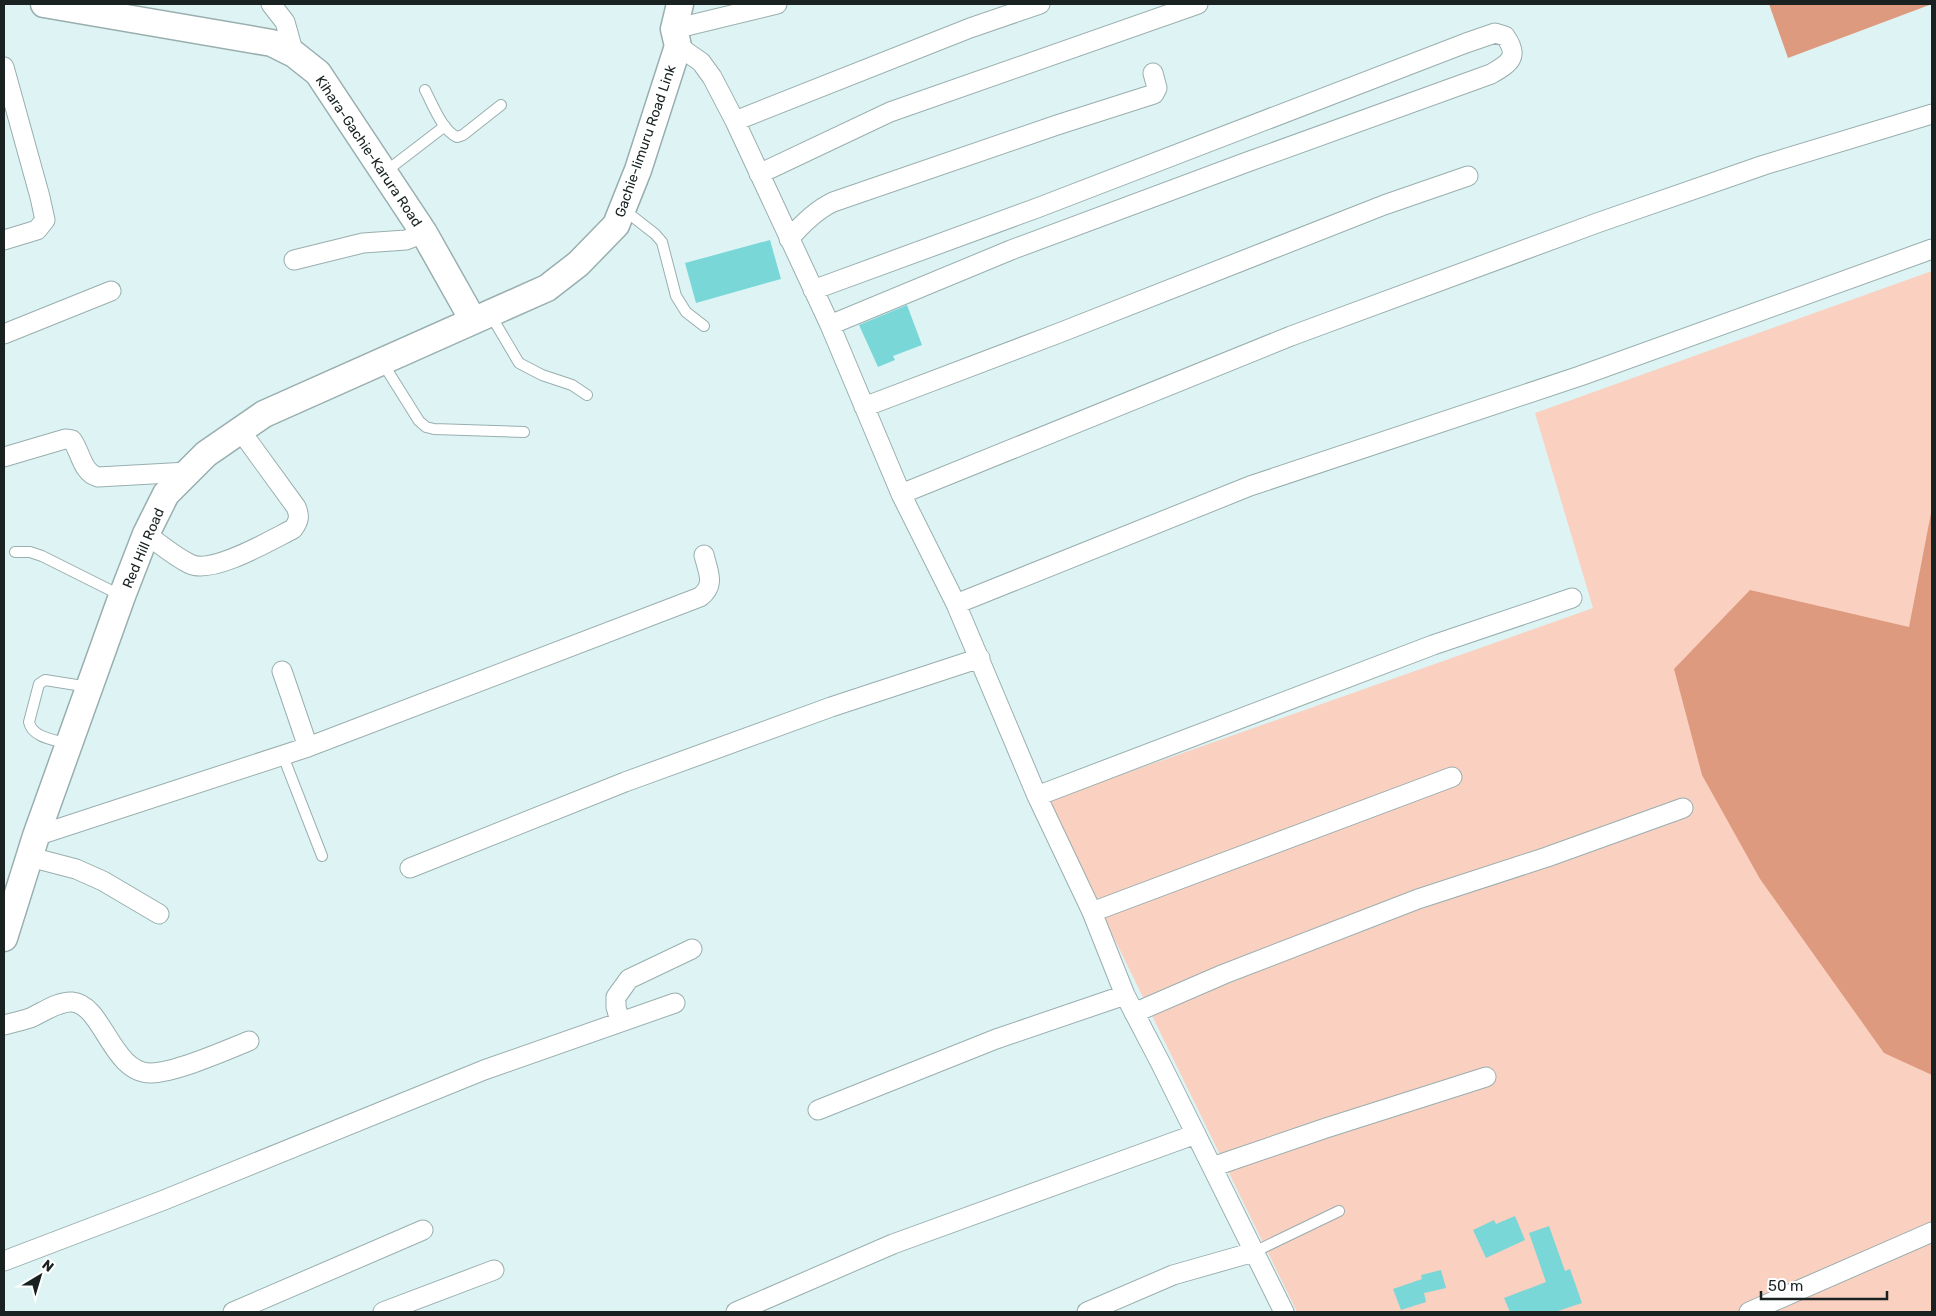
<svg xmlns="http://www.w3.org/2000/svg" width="1936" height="1316" font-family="Rubik,sans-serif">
	<rect width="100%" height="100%" fill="#def4f4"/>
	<path fill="#fad0c0" d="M 1932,271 L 1932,1312 L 1297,1312 L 1047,801 L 1593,608 L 1535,413 Z"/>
	<path fill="#dd9a7f" d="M 1769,4 L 1932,4 L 1788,58 Z
		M 1932,508 L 1932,1075 L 1884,1053 L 1760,879 L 1702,775 L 1674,669 L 1750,590 L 1909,627 Z"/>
	<path fill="#79d7d8" d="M 770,240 L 781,279 L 696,303 L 685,263 Z
		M 907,305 L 922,345 L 893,356 L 895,360 L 878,367 L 859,325 Z
		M 1515,1216 L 1525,1240 L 1486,1258 L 1473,1230 L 1494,1220 L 1496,1224 Z
		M 1549,1226 L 1565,1271 L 1570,1269 L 1582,1303 L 1555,1312 L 1510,1312 L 1504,1298 L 1546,1282 L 1529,1233 Z
		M 1441,1270 L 1446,1288 L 1424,1293 L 1426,1302 L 1401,1310 L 1393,1289 L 1422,1279 L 1421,1275 Z"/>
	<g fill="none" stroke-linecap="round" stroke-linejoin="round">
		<defs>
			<path id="lane" d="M 425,90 C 433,105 442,130 457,137 L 463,135 L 501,105
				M 385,172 L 445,126
				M 623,209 L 655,234 L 662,242 L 676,296 L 686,312 L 704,326
				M 490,314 L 519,363 L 542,375 L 572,385 L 587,395
				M 382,362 L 419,421 L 426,427 L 434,429 L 524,432
				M 15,552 L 30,552 L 42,556 L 122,596
				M 69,744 C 56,740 32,738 29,722 L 39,684 L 45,680 L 89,687
				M 283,756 L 322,856
				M 1254,1252 L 1339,1211"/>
			<path id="street" d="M 271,4 L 285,22 L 294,54
				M 674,29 L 777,4
				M 678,46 L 701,62 L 712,77 L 735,121 L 830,325 L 901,494 L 956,604 L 1037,796 L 1092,912 L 1125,995 L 1161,1064 L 1284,1312
				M 4,67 L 40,197 L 45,220 L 37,230 L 4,240
				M 735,121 L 970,28 L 1040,4
				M 759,174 L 890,112 L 1198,4
				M 789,239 C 802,224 816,210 833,202 L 1057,125 L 1154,94 L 1157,88 L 1153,73
				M 294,260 L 363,243 L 406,240 L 424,233
				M 813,290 L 1037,208 L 1466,43 L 1495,33 L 1505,36 C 1520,57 1510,63 1491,74 L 1250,161 L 1011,250 L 830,325
				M 4,334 L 111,291
				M 864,407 L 1059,333 L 1384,205 L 1468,176
				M 4,457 L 65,439 L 72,440 C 81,452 82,473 98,477 L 188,472
				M 901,494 L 1291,336 L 1597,223 L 1764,165 L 1932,114
				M 146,534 C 160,544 174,556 190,564 C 212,575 271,540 293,529 C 299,521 300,516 296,507 L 240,430
				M 956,604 L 1250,486 L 1580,376 L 1932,249
				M 308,747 L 700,597 C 716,585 708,572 704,555
				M 1037,796 L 1433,645 L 1572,598
				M 36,836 L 308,747 L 282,671
				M 30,857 L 76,869 L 103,881 L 159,914
				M 410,868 L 625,782 L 831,707 L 980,658
				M 1092,912 L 1452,777
				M 1134,1013 L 1224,974 L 1418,899 L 1547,857 L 1683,808
				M 620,1021 L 616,1007 L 616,997 L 629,979 L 692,949
				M 4,1025 C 12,1023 21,1021 30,1018 C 42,1013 58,1001 72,1002 C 103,1004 112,1074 151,1073 C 177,1072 224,1051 249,1041
				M 818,1110 L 996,1039 L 1125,995
				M 1212,1167 L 1326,1128 L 1486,1077
				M 4,1261 L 164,1200 L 484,1070 L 675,1003
				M 233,1312 L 423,1230
				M 383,1312 L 494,1270
				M 736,1312 L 893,1244 L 1196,1134
				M 1087,1312 L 1173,1275 L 1254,1252
				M 1749,1312 L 1932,1232"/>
			<path id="secondary" d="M 44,4 L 272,43 L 294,54 L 318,73 L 424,233 L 473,320
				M 4,938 L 36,836 L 122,596 L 146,534 L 166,494 L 206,454 L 264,414 L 547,288 L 578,264 L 616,225 L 638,170 L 678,46 L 674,29 L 680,4"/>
		</defs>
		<use href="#lane" stroke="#99aeae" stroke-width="12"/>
		<use href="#street" stroke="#99aeae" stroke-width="21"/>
		<use href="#secondary" stroke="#99aeae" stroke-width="29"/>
		<use href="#lane" stroke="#fff" stroke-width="10"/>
		<use href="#street" stroke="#fff" stroke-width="19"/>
		<use href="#secondary" stroke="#fff" stroke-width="26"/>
	</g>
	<g text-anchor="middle" stroke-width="4.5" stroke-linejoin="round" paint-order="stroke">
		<g font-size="14" fill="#192121" stroke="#fff">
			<text transform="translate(645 141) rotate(-71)" y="5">Gachie-limuru Road Link</text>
			<text transform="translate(369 151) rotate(56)" y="5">Kihara-Gachie-Karura Road</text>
			<text transform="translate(143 548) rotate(-67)" y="5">Red Hill Road</text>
		</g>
	</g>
	<rect width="1936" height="1316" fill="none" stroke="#192121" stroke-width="10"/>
	<g transform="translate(40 1276) rotate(38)" stroke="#ffffff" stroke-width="4" paint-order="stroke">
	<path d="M0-4L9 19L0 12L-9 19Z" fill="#192121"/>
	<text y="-8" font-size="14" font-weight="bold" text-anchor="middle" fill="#192121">N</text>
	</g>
	<path d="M1761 1291v8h126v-8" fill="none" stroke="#192121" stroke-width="2.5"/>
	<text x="1768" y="1291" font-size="15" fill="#192121" stroke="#ffffff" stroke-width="4" paint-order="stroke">50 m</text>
</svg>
